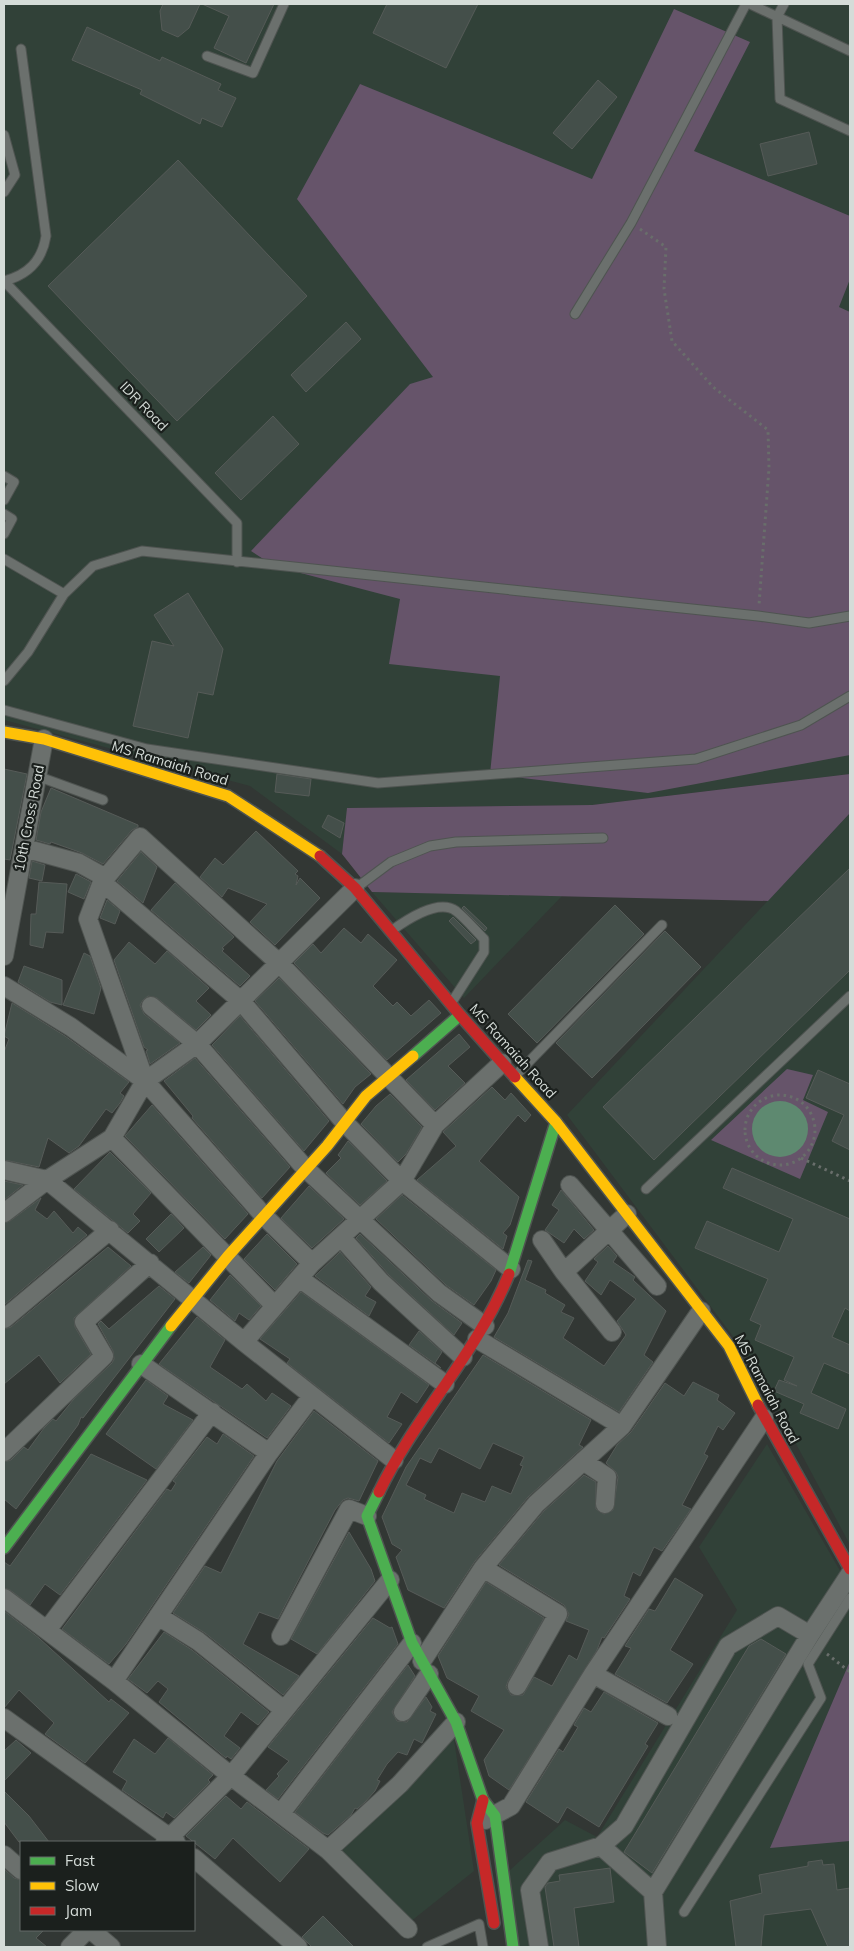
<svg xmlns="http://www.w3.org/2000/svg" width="854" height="1951" font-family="Mulish,sans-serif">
	<rect width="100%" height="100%" fill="#323734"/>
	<path fill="#314138" d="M 4,4 L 850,4 L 850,774 L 592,805 L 348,808 L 342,854 L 250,786 L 4,720 Z
		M 850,813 L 850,1545 L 753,1363 L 567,1115 Z
		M 372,892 L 484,894 L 562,896 L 464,998 Z
		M 767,1444 L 850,1588 L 850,1947 L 519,1947 L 509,1871 L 565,1820 L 597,1837 L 737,1610 L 699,1547 Z
		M 453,1733 L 474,1871 L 410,1922 L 341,1852 Z"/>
	<path fill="#66546a" d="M 674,9 L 750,42 L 694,151 L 850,216 L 850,279 L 839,307 L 850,312 L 850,755 L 648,793 L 490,774 L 500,676 L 389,664 L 400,599 L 274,566 L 251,551 L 410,384 L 433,377 L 297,199 L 360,84 L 592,179 Z
		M 850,774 L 850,813 L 768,901 L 372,892 L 342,854 L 347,808 L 592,805 Z
		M 787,1069 L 813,1075 L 803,1100 L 828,1112 L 800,1179 L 711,1140 Z
		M 850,1661 L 850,1841 L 770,1848 Z"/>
	<path fill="#5e8970" d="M752 1129a28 28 0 1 1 56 0a28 28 0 1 1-56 0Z"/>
	<path fill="#444f4a" stroke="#565b58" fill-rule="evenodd" d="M 163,4 L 200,4 L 189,28 L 178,37 L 162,30 L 160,11 Z
		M 202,4 L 274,4 L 246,63 L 214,48 L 229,16 Z
		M 387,4 L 478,4 L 446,68 L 373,33 Z
		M 87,27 L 160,61 L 162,57 L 221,84 L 218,90 L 236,98 L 222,127 L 202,118 L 200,124 L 140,94 L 142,90 L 72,60 Z
		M 598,80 L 617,97 L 572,149 L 553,133 Z
		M 809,132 L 817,164 L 768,176 L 760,144 Z
		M 178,160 L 307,296 L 177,421 L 48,286 Z
		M 346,322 L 361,339 L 306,392 L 291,375 Z
		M 273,416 L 299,444 L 241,500 L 215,473 Z
		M 188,593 L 223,649 L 213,695 L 198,692 L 188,738 L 133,726 L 152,641 L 174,646 L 154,615 Z
		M 4,769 L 27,774 L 10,860 L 4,859 Z
		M 277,774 L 311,779 L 309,796 L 275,792 Z
		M 51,788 L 138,825 L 138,827 L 132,830 L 103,864 L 82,853 L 51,842 L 50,844 L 36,840 L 41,812 Z
		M 328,815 L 344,823 L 340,838 L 322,827 Z
		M 256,831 L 298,871 L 295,874 L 298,876 L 296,885 L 300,878 L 320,898 L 275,945 L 250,922 L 267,904 L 228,888 L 222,897 L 200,877 L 215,858 L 223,865 Z
		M 141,852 L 157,867 L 143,903 L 117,881 Z
		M 32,861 L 45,865 L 42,881 L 29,878 Z
		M 850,868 L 850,970 L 654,1160 L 603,1107 Z
		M 76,874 L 91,882 L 84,899 L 68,892 Z
		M 39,882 L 67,884 L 63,933 L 46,932 L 43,948 L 30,945 L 31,914 L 36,914 Z
		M 175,883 L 234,937 L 222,948 L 224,949 L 222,951 L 250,976 L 240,986 L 151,910 Z
		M 107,900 L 120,911 L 115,924 L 100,918 Z
		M 615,905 L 644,934 L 537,1043 L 508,1014 Z
		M 464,906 L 487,928 L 485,931 L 462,908 Z
		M 453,917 L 476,940 L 471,944 L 449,921 Z
		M 344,928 L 361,943 L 368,934 L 397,960 L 373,986 L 393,1006 L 397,1002 L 411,1016 L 429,1000 L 441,1013 L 387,1060 L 294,963 L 313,944 L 321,953 Z
		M 665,931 L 701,967 L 592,1078 L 556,1043 Z
		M 129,942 L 155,964 L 167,951 L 209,988 L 196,1001 L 211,1015 L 196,1030 L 157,998 L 148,996 L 143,1000 L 140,1005 L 144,1014 L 180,1043 L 150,1064 L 146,1051 L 148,1050 L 144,1047 L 114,960 Z
		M 84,953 L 90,956 L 101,988 L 94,1014 L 63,1005 Z
		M 24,966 L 62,980 L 62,1005 L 50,1002 L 18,982 Z
		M 279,978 L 371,1074 L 355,1087 L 343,1104 L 255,1001 Z
		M 12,1003 L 65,1036 L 129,1082 L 120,1093 L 124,1096 L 120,1103 L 112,1113 L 106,1109 L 79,1146 L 69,1153 L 48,1138 L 39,1167 L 4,1160 L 4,1052 L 9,1039 L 4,1036 Z
		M 240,1016 L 329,1121 L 304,1151 L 212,1045 Z
		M 459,1034 L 470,1047 L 448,1066 L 465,1083 L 435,1110 L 406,1080 Z
		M 195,1058 L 290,1167 L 262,1198 L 192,1118 L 193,1116 L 164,1081 Z
		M 818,1070 L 850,1084 L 850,1150 L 832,1141 L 844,1115 L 806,1098 Z
		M 492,1087 L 505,1100 L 511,1093 L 531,1115 L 525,1122 L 518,1115 L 479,1161 L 519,1197 L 510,1225 L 503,1233 L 507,1236 L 503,1249 L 417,1180 L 456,1146 L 443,1132 Z
		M 390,1094 L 422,1127 L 406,1154 L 398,1162 L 361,1124 L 376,1106 Z
		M 152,1105 L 248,1214 L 225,1239 L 125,1136 Z
		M 348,1141 L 387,1181 L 360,1205 L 326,1173 L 341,1158 L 338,1155 Z
		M 110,1152 L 151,1193 L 133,1214 L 140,1221 L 128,1233 L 74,1189 Z
		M 732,1168 L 850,1219 L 850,1311 L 845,1308 L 832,1337 L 850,1345 L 850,1374 L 824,1363 L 811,1393 L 846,1409 L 838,1429 L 800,1413 L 804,1404 L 774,1391 L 779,1380 L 797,1386 L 784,1380 L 794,1357 L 755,1340 L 761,1325 L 750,1320 L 768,1279 L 695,1248 L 707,1221 L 779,1252 L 793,1219 L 723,1188 Z
		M 4,1181 L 23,1185 L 4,1200 Z
		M 309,1186 L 344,1219 L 312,1248 L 281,1218 Z
		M 561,1190 L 594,1230 L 584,1239 L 574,1229 L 564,1243 L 545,1230 L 559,1210 L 552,1205 Z
		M 402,1195 L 496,1270 L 491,1281 L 474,1305 L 446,1285 L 376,1219 Z
		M 41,1198 L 35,1210 L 47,1219 L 54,1211 L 73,1233 L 78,1227 L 87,1235 L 4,1305 L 4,1223 L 10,1221 Z
		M 171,1214 L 184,1228 L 159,1252 L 146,1239 Z
		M 267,1234 L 297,1264 L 275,1290 L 244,1259 Z
		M 360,1234 L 432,1301 L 462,1323 L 454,1335 L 389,1275 L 356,1238 Z
		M 608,1246 L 617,1256 L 613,1262 L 635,1277 L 633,1280 L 666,1311 L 644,1355 L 653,1362 L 619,1412 L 494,1337 L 508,1313 L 528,1260 L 532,1261 L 525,1280 L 546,1290 L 545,1293 L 565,1305 L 561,1312 L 574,1318 L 563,1338 L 604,1366 L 626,1335 L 617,1321 L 636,1299 L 610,1280 L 601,1295 L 585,1281 L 598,1262 L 594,1259 Z
		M 108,1247 L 131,1266 L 74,1318 L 75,1327 L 91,1354 L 60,1383 L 39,1355 L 4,1384 L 4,1329 L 11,1327 Z
		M 203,1247 L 211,1255 L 189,1283 L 175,1272 Z
		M 340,1252 L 371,1287 L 365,1296 L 376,1302 L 369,1316 L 315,1276 Z
		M 230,1275 L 261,1306 L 249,1320 L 239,1313 L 235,1321 L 210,1300 Z
		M 159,1286 L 175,1299 L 83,1418 L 81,1417 L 78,1425 L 16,1509 L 4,1499 L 4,1462 L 11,1460 L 24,1447 L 28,1450 L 44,1428 L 53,1419 L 56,1421 L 73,1400 L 112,1363 L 114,1359 L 113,1351 L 98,1324 L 101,1321 L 109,1329 Z
		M 301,1292 L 429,1385 L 417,1403 L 401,1392 L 387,1417 L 402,1424 L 389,1443 L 287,1363 L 290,1359 L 260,1339 Z
		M 197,1317 L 225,1340 L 210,1367 L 242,1389 L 247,1384 L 266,1401 L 272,1393 L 291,1406 L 267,1438 L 159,1364 Z
		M 419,1331 L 442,1352 L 435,1363 L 441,1368 L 409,1345 Z
		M 483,1355 L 591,1420 L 579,1445 L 583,1447 L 528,1497 L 475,1561 L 444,1608 L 408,1590 L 396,1557 L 402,1550 L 392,1544 L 382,1517 L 406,1467 ZM 493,1443 L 524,1457 L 520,1465 L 523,1466 L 511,1494 L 492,1486 L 485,1502 L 462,1493 L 454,1513 L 424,1499 L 426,1495 L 406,1485 L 420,1458 L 431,1463 L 439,1448 L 480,1469 Z
		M 146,1380 L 168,1396 L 163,1404 L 193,1420 L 156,1469 L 106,1434 Z
		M 693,1382 L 719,1395 L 717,1400 L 735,1413 L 723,1430 L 718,1426 L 704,1454 L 708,1456 L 682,1505 L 691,1509 L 662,1551 L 654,1547 L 640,1576 L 633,1572 L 624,1596 L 630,1599 L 604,1638 L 602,1637 L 597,1650 L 509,1790 L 489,1776 L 484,1760 L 504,1730 L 471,1711 L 479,1696 L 447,1678 L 438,1656 L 486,1582 L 544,1618 L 508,1681 L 506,1687 L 511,1695 L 523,1695 L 534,1677 L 552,1686 L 569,1655 L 577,1660 L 589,1630 L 566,1621 L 569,1614 L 564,1605 L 499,1565 L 544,1511 L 584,1475 L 596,1482 L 596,1509 L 604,1514 L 613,1510 L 618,1477 L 616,1472 L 606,1463 L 617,1445 L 631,1432 L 665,1383 L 684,1396 Z
		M 314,1411 L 378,1461 L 359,1501 L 348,1498 L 343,1500 L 335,1510 L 278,1619 L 259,1612 L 243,1644 L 299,1676 L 283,1695 L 205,1633 L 173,1613 L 205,1566 L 221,1573 L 277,1461 Z
		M 223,1434 L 254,1456 L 126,1644 L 109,1664 L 62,1629 L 167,1489 L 171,1491 L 176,1483 L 173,1481 L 207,1437 L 217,1444 Z
		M 91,1454 L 147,1480 L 60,1595 L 45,1584 L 30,1605 L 10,1590 L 4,1588 L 4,1562 L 10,1566 Z
		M 349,1532 L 371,1569 L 375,1581 L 317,1654 L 291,1639 Z
		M 675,1578 L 703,1595 L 670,1650 L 693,1664 L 667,1703 L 615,1674 L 631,1648 L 625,1646 L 649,1609 L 655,1611 Z
		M 4,1611 L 39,1638 L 109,1702 L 111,1699 L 129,1713 L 85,1763 L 45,1734 L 54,1723 L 19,1690 L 4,1708 Z
		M 373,1618 L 390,1628 L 392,1627 L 398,1644 L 278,1799 L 266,1790 L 279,1776 L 277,1774 L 289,1761 L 268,1747 Z
		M 164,1632 L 192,1650 L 269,1712 L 258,1725 L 241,1712 L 224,1736 L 240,1748 L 231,1759 L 227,1756 L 226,1758 L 159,1702 L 168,1689 L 158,1681 L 147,1693 L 128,1679 Z
		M 761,1639 L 786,1654 L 652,1873 L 624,1852 L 749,1646 Z
		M 408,1665 L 415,1676 L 392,1712 L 397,1721 L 407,1722 L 426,1697 L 432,1707 L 430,1711 L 436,1714 L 422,1743 L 414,1739 L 407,1755 L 398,1752 L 387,1764 L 377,1780 L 380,1781 L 375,1791 L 365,1802 L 357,1809 L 355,1808 L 351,1815 L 328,1835 L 323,1833 L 295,1812 Z
		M 604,1692 L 658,1723 L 645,1744 L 648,1746 L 599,1827 L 567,1807 L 558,1823 L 526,1802 L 559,1749 L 563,1752 L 578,1727 L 574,1725 L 584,1708 L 591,1712 Z
		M 168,1738 L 213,1775 L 208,1780 L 210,1782 L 174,1818 L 166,1812 L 163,1818 L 122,1790 L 127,1781 L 113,1772 L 134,1739 L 155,1754 Z
		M 16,1740 L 31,1753 L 4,1781 L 4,1751 Z
		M 4,1791 L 29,1816 L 49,1842 L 19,1842 L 4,1822 Z
		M 226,1796 L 241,1809 L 247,1802 L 309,1849 L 280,1882 L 233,1838 L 215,1859 L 186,1836 Z
		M 822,1860 L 823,1865 L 834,1864 L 837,1890 L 850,1888 L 850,1947 L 828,1947 L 811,1909 L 764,1915 L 761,1947 L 736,1947 L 730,1901 L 762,1893 L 759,1875 L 808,1866 L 808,1862 Z
		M 610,1868 L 614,1902 L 574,1908 L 579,1947 L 554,1947 L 545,1887 L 548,1883 L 560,1881 L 559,1875 Z
		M 4,1869 L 14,1878 L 21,1880 L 21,1930 L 44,1930 L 36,1938 L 47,1947 L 4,1947 Z
		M 323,1916 L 354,1947 L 312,1947 L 302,1937 Z"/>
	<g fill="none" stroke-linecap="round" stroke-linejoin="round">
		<defs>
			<path id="lane" d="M 750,4 L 850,51
				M 784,4 L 777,17 L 780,99 L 850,131
				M 207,56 L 253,73 L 284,4
				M 4,135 L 15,175 L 4,192
				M 4,281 L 237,523 L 237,562
				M 4,281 C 28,275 42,261 46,236 L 21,49
				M 575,314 L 631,223 L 746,4
				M 4,476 L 14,482 L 4,500
				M 4,514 L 12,519 L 4,534
				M 4,559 L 64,594 L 93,566 L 142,551 L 758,616 L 809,623 L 850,616
				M 4,681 L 28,652 L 64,594
				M 4,710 L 147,749 L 378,783 L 696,759 L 801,725 L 850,696
				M 37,776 L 103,800
				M 356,888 L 391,862 L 430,846 L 456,842 L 603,838
				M 391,931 C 405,921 438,898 456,911 C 466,919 475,930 484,939 L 484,952 L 452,1002
				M 516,1075 L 662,925
				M 646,1189 L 850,996
				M 684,1912 L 821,1698 L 808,1664 L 850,1598
				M 427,1947 L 479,1924 L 483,1947"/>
			<path id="street" d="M 24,848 L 79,863 L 106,878
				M 102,882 L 241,1001 L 345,1123 L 402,1181 L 511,1269
				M 4,956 L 44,739
				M 4,986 L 71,1027 L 145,1081 L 264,1216 L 312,1263
				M 151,1006 L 197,1044 L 305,1168 L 439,1293 L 485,1326
				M 145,1081 L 88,919 L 102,882 L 140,837 L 280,964 L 435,1125
				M 112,1138 L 275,1306
				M 4,1170 L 47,1180 L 112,1138 L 145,1081 L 197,1044 L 355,888
				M 570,1185 L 657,1286
				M 4,1213 L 47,1180 L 244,1342 L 394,1460
				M 341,1237 L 381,1282 L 463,1357
				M 542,1240 L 564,1272
				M 299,1278 L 445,1384
				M 4,1319 L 110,1230
				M 612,1332 L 564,1272 L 627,1214
				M 477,1339 L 622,1426 L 701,1311
				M 244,1342 L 312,1263 L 402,1181 L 435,1125 L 502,1063
				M 141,1364 L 269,1453
				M 4,1452 L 104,1356 L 84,1322 L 150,1263
				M 583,1461 L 607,1477 L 605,1504
				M 483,1568 L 558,1614 L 517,1686
				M 4,1598 L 114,1681 L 231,1776 L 328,1850 L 408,1929
				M 158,1616 L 198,1641 L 284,1710
				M 47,1630 L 212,1412
				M 281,1636 L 349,1509 L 367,1516
				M 422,1661 L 483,1568 L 536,1504 L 622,1426
				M 593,1674 L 668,1716
				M 114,1681 L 269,1453 L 312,1396
				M 403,1712 L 429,1674
				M 4,1718 L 176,1842
				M 281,1813 L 412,1643
				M 485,1820 L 511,1806 L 593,1674 L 764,1418
				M 165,1842 L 231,1776 L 390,1580
				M 601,1846 L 653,1892
				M 328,1850 L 400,1784 L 456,1722
				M 4,1855 L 21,1870
				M 194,1858 L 298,1947
				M 91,1930 L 111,1947
				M 70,1947 L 87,1930
				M 539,1947 L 530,1890 L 550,1862 L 601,1846 L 624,1826 L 728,1646 L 778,1616 L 810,1635
				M 657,1947 L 653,1892 L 810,1635 L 850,1574"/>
			<path id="fast" d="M 413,1056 L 460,1015
				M 509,1274 L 556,1122
				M 379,1492 L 367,1516 L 412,1643 L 456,1722 L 483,1800 L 495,1816 L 513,1947
				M 4,1548 L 171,1326"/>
			<path id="slow" d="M 4,732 L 44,739 L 228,796 L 320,856
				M 515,1077 L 556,1122 L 729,1346 L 758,1405
				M 171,1326 L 228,1256 L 327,1146 L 366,1096 L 413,1056"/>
			<path id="jam" d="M 320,856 L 355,888 L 460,1015 L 515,1077
				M 758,1405 L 850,1569
				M 379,1492 C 416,1415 476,1355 509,1274
				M 483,1800 L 477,1823 L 494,1923"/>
		</defs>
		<use href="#lane" stroke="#4f5451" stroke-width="11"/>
		<use href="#street" stroke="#4f5451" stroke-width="20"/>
		<use href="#fast" stroke="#4f5451" stroke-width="14"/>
		<use href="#slow" stroke="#4f5451" stroke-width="14"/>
		<use href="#jam" stroke="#4f5451" stroke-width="14"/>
		<path stroke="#696e6b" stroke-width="3" stroke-dasharray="2.5 4" stroke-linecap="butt" d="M 640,229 L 666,247 L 664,289 L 672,341 L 713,387 L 768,430 L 769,468 L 759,605
			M745 1130a35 35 0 1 1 70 0a35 35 0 1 1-70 0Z
			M 801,1158 L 850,1181
			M 827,1654 L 850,1672"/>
		<use href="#lane" stroke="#6b706d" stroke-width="9"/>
		<use href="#street" stroke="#6b706d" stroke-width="18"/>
		<use href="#fast" stroke="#4caf50" stroke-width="11"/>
		<use href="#slow" stroke="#ffc107" stroke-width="11"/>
		<use href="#jam" stroke="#c62828" stroke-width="11"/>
	</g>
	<g text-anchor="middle" stroke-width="4.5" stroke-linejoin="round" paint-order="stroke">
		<g font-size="14" fill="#d5dcd8" stroke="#1b201d">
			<text transform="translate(144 406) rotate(46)" y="5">IDR Road</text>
			<text transform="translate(170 763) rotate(17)" y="5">MS Ramaiah Road</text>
			<text transform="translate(29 818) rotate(-79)" y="5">10th Cross Road</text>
			<text transform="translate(513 1051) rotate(48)" y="5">MS Ramaiah Road</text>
			<text transform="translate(767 1389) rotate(62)" y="5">MS Ramaiah Road</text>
		</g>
	</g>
	<rect width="854" height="1951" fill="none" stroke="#d5dcd8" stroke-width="10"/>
	<rect x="20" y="1841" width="175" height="90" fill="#1b201d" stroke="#656b68"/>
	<rect x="30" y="1857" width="25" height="8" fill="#4caf50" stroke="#656b68"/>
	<text x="65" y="1866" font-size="15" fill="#d5dcd8">Fast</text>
	<rect x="30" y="1882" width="25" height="8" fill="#ffc107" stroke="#656b68"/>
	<text x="65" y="1891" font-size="15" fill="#d5dcd8">Slow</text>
	<rect x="30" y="1907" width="25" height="8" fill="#c62828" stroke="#656b68"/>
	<text x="65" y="1916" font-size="15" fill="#d5dcd8">Jam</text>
</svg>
